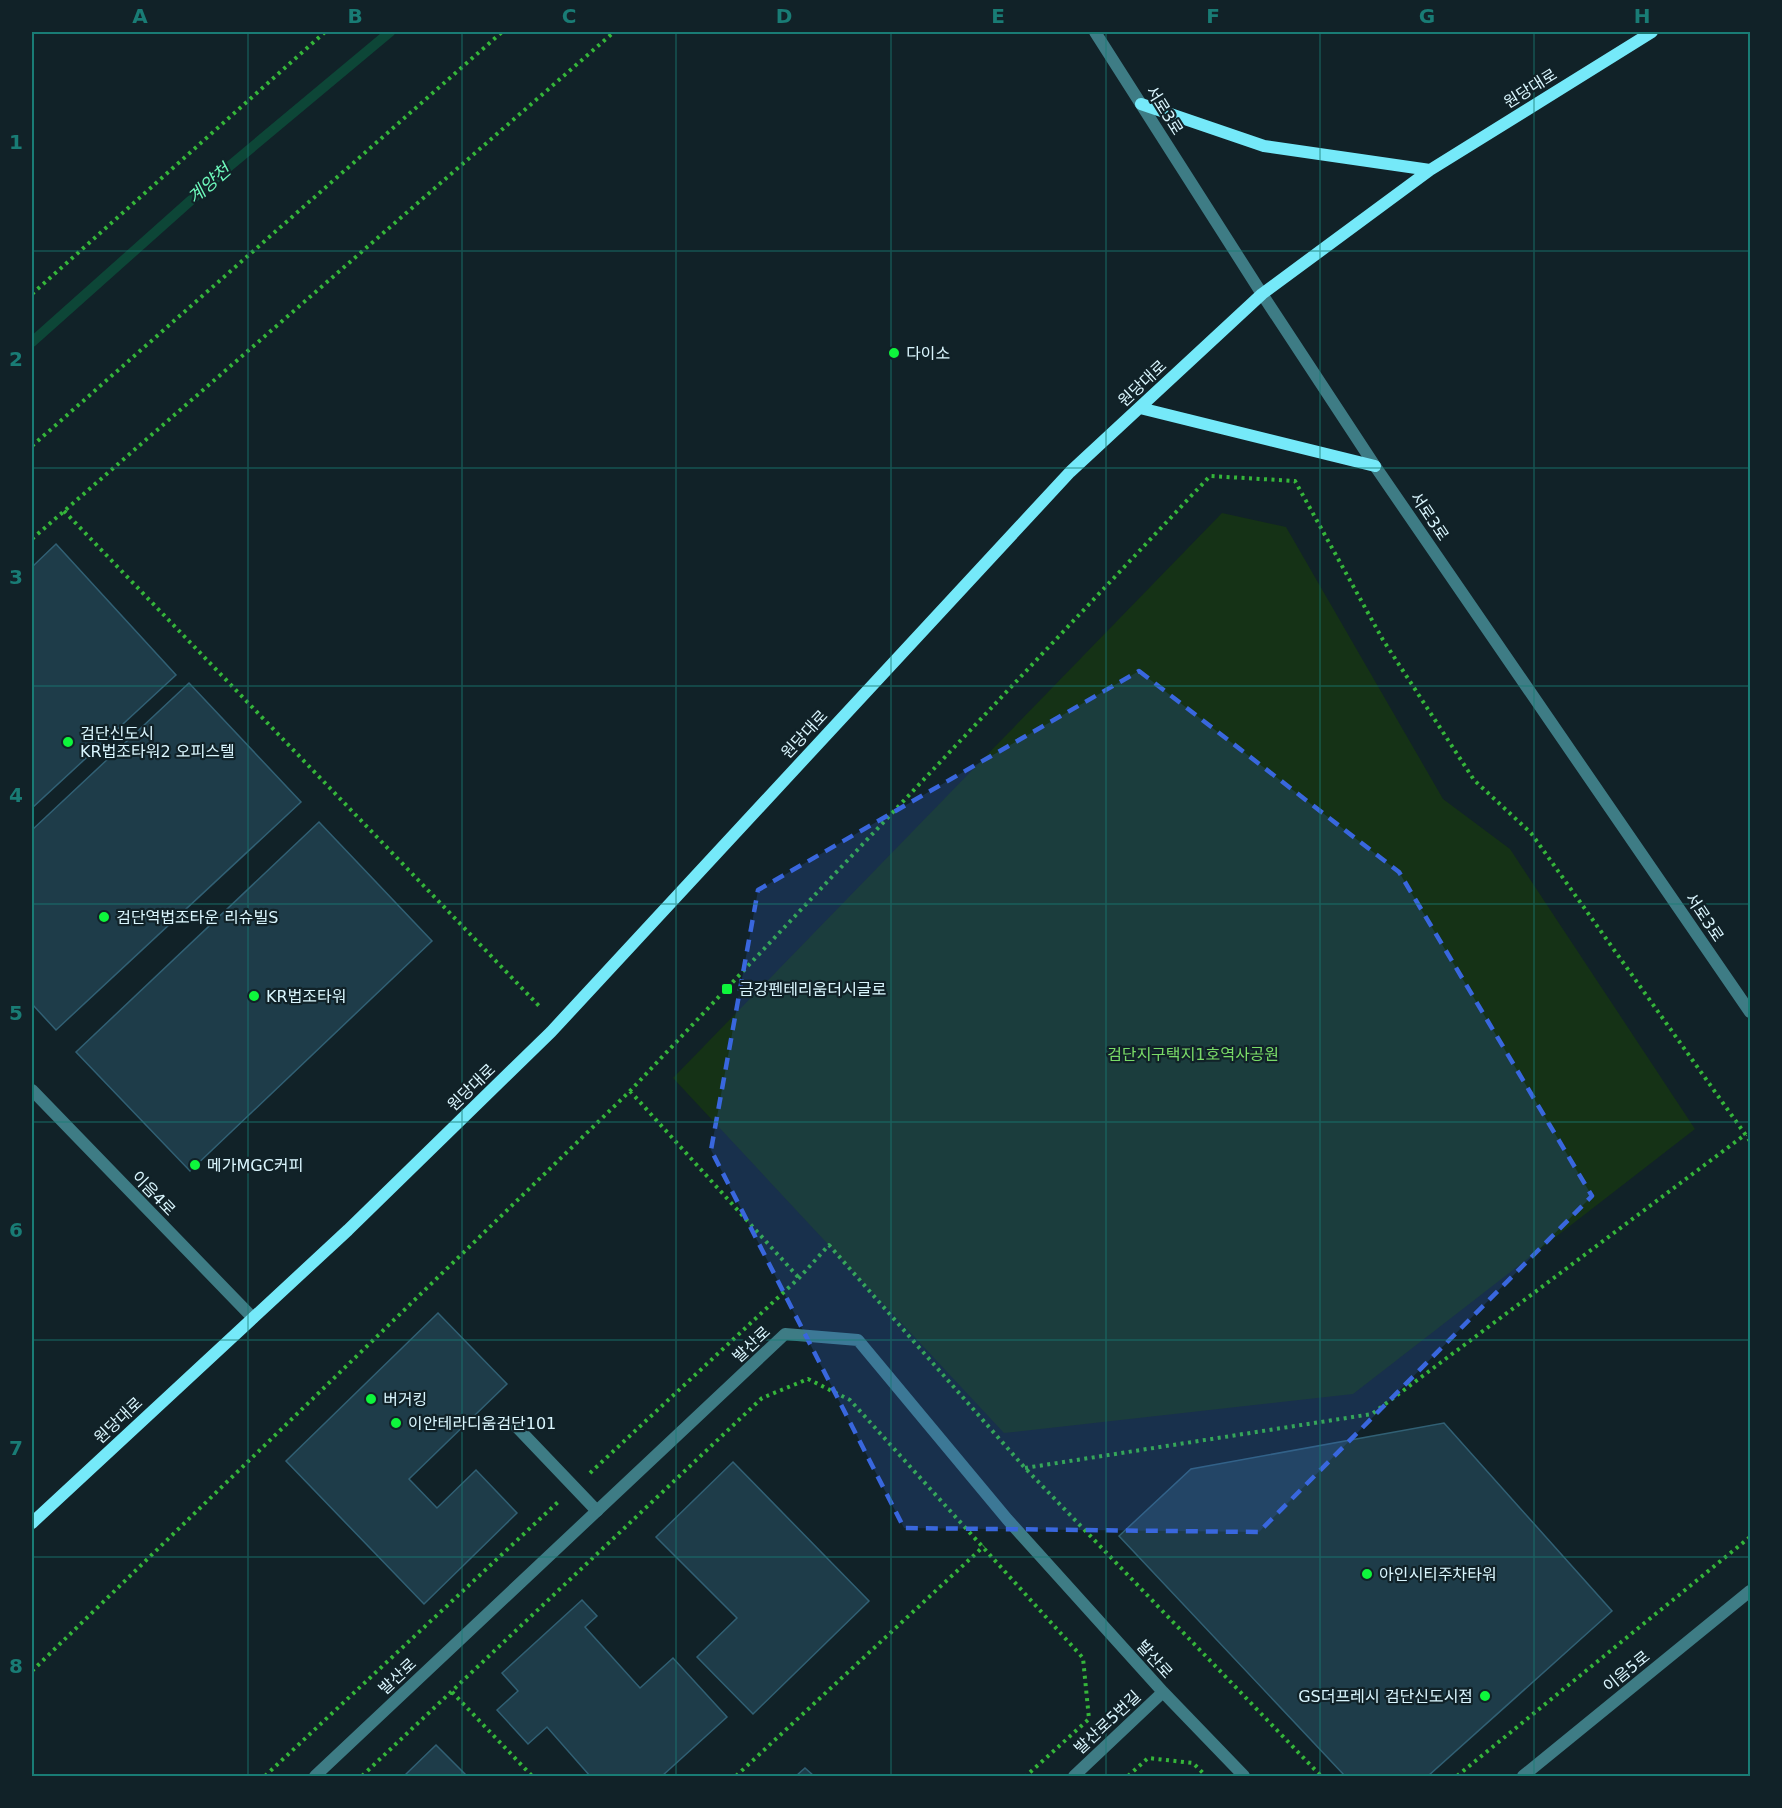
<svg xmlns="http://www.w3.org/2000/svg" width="1782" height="1808" font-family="'DejaVu Sans','Noto Sans KR',sans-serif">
	<rect width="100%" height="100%" fill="#112228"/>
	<path fill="#153216" d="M 1222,513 L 1286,527 L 1443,799 L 1510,849 L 1695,1129 L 1353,1394 L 1004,1433 L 673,1078 Z"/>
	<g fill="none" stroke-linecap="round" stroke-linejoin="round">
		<path stroke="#0d4637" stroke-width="10" d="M 32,342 L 226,169 L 390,32"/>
	</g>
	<path fill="#1e3c49" stroke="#316074" stroke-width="1.5" d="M 56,544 L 176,675 L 32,808 L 32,567 Z
		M 189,683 L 301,802 L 56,1030 L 32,1004 L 32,830 Z
		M 319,822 L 432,941 L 190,1171 L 76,1052 Z
		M 438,1313 L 507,1384 L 409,1479 L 437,1508 L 476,1470 L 517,1513 L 424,1604 L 286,1461 Z
		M 1444,1423 L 1612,1611 L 1428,1776 L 1345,1776 L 1119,1536 L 1191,1469 Z
		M 733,1462 L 869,1601 L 753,1714 L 697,1657 L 737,1618 L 656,1537 Z
		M 582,1600 L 597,1616 L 585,1627 L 640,1688 L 673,1658 L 727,1717 L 662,1776 L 590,1776 L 547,1727 L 528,1744 L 497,1710 L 518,1691 L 502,1673 Z
		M 436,1745 L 467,1776 L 404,1776 Z
		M 805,1768 L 814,1776 L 796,1776 Z"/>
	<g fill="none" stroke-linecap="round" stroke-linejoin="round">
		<path stroke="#35b63a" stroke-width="4" stroke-dasharray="3 4.5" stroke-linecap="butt" d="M 32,294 L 325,32
			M 32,446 L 502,32
			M 64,511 L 541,1008
			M 32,539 L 614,32
			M 630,1091 L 799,1278
			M 1025,1468 L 1372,1414 L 1746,1134
			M 590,1473 L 799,1278 L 829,1245 L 1025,1468 L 1321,1776
			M 32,1671 L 630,1091 L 1210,476 L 1295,481 L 1383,640 L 1474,780 L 1531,833 L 1750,1141
			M 452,1692 L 532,1776
			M 265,1776 L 558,1502
			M 362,1776 L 762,1398 L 808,1379 L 850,1400 L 1083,1658 L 1089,1719 L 1026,1776
			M 736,1776 L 984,1546
			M 1128,1776 L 1148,1758 L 1193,1763 L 1206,1776
			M 1457,1776 L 1750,1537"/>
		<path stroke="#3e7c85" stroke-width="12" d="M 511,1421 L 597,1511"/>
		<path stroke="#3e7c85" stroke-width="12" d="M 32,1090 L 253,1318
			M 315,1776 L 785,1334 L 858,1340 L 1007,1519 L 1163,1692 L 1244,1776
			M 1074,1776 L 1163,1692
			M 1523,1776 L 1750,1591"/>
		<path stroke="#3e7c85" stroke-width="12" d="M 1095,32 L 1262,294 L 1375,466 L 1750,1012"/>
		<path stroke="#75e9f9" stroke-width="12" d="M 1141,104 L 1264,146 L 1430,170
			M 1140,408 L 1375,466
			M 32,1523 L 348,1230 L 551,1032 L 1070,472 L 1262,294 L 1430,170 L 1652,32"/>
	</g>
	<path fill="#3967de" fill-opacity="0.2" stroke="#3967de" stroke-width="4.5" stroke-dasharray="12 8" stroke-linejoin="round" d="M 1139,671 L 1399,872 L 1592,1196 L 1259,1532 L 904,1528 L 711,1150 L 758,890 Z"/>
	<path fill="none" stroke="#197c75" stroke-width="1.5" stroke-opacity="0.55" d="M 248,32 L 248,1776M 462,32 L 462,1776M 676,32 L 676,1776M 891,32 L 891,1776M 1106,32 L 1106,1776M 1320,32 L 1320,1776M 1534,32 L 1534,1776M 32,251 L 1750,251M 32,468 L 1750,468M 32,686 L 1750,686M 32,904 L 1750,904M 32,1122 L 1750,1122M 32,1340 L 1750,1340M 32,1557 L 1750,1557"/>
	<g fill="#0ef53c" stroke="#112228" stroke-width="2">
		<circle cx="894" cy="353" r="6"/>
		<circle cx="68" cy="742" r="6"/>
		<circle cx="104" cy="917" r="6"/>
		<rect x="721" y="983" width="12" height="12" rx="3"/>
		<circle cx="254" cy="996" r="6"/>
		<circle cx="195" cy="1165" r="6"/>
		<circle cx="371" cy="1399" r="6"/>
		<circle cx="396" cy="1423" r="6"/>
		<circle cx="1367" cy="1574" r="6"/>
		<circle cx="1485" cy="1696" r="6"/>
	</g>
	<g text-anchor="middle" stroke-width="4.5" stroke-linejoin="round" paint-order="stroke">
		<g font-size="16" fill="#daf6fe" stroke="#112228">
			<text transform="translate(1530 88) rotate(-32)" y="6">원당대로</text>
			<text transform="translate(1165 110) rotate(58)" y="6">서로3로</text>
			<text transform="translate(1142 383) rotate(-43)" y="6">원당대로</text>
			<text transform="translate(1430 516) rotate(56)" y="6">서로3로</text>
			<text transform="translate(804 734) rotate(-47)" y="6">원당대로</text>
			<text transform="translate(1705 917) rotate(56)" y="6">서로3로</text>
			<text transform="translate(471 1087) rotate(-44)" y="6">원당대로</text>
			<text transform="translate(154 1193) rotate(46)" y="6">이음4로</text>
			<text transform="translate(751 1344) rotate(-43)" y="6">발산로</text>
			<text transform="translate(118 1420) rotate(-43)" y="6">원당대로</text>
			<text transform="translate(1155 1659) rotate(48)" y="6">발산로</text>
			<text transform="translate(1626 1671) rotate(-39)" y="6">이음5로</text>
			<text transform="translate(397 1676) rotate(-43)" y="6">발산로</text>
			<text transform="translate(1107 1722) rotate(-43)" y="6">발산로5번길</text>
		</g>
		<g font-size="16" fill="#daf6fe" stroke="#112228" text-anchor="start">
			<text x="906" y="359">다이소</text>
			<text x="80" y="739">검단신도시<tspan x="80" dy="18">KR법조타워2 오피스텔</tspan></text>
			<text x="116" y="923">검단역법조타운 리슈빌S</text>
			<text x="739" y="995">금강펜테리움더시글로</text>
			<text x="266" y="1002">KR법조타워</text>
			<text x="207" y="1171">메가MGC커피</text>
			<text x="383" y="1405">버거킹</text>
			<text x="408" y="1429">이안테라디움검단101</text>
			<text x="1379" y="1580">아인시티주차타워</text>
			<text x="1473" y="1702" text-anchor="end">GS더프레시 검단신도시점</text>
		</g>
		<g font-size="16" fill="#7adc68" stroke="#112228">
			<text x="1193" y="1060">검단지구택지1호역사공원</text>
		</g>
		<g font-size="18" font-style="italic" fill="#6df9bb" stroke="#112228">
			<text transform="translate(209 184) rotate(-41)" y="6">계양천</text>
		</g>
	</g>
	<rect width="1782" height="1808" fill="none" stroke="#112228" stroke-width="66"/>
	<rect x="33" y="33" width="1716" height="1742" fill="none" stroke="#197c75" stroke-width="2"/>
	<g font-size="20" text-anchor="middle" font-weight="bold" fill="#197c75">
		<text x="140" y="23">A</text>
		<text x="355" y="23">B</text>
		<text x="569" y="23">C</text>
		<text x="784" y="23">D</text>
		<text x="998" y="23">E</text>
		<text x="1213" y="23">F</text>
		<text x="1427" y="23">G</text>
		<text x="1642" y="23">H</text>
		<text x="16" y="149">1</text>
		<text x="16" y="366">2</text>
		<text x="16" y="584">3</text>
		<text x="16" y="802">4</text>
		<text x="16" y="1020">5</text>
		<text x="16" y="1237">6</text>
		<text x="16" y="1455">7</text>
		<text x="16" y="1673">8</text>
	</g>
</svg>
